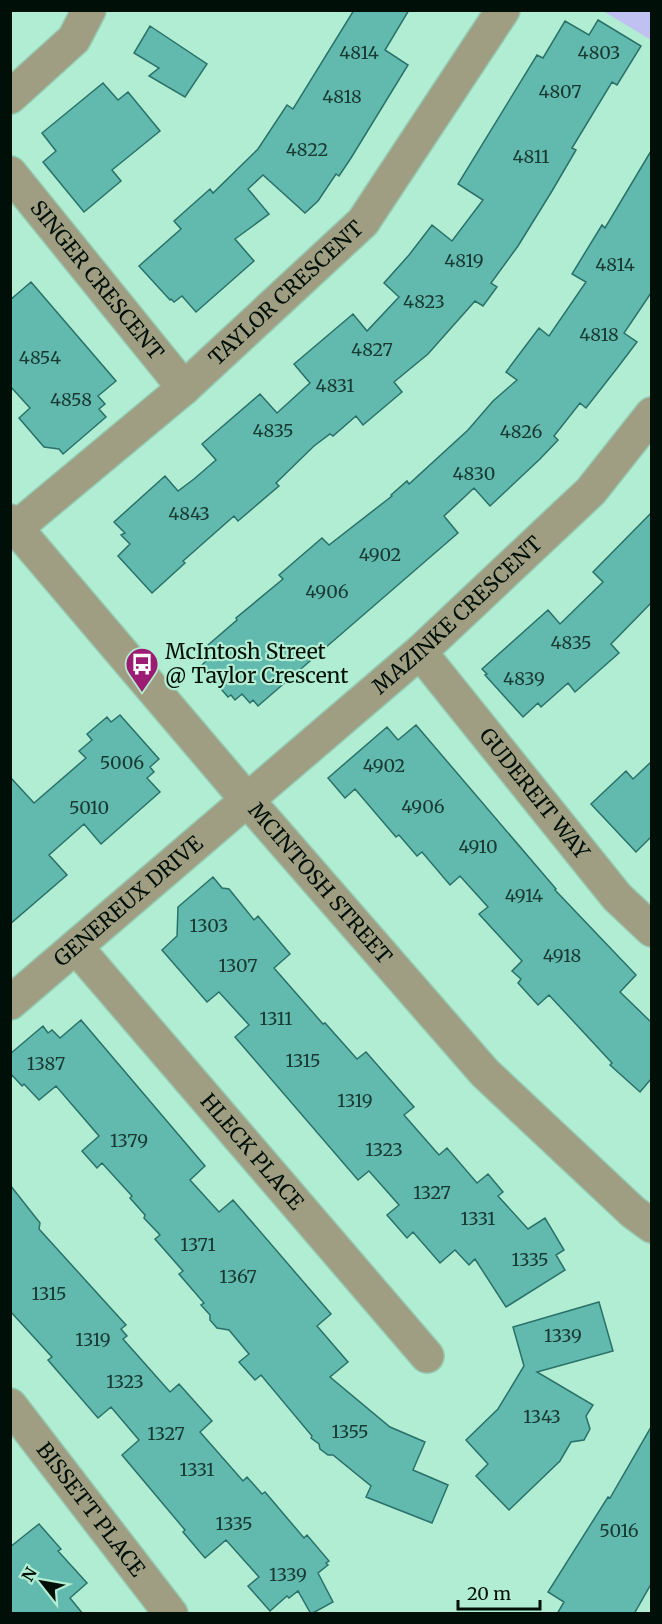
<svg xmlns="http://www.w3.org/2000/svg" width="662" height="1624" font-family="Merriweather,serif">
	<rect width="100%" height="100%" fill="#b1edd2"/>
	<path fill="#c1c1f1" d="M 603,11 L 651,11 L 651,40 Z"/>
	<path fill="#62b9ae" stroke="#2a7169" stroke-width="1.5" d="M 354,10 L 409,10 L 385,50 L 408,65 L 351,158 L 339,176 L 336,174 L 318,201 L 305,213 L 263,175 L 248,189 L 269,214 L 235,239 L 254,261 L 196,312 L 182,296 L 174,302 L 171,299 L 170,300 L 139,266 L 181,229 L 174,221 L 210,189 L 213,193 L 258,149 L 287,105 L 293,109 Z
		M 598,20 L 641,46 L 617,85 L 612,82 L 572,148 L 576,150 L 552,191 L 518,246 L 491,283 L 497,287 L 483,306 L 475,301 L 428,354 L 394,382 L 402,392 L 363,425 L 356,416 L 333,436 L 330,434 L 314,446 L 276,483 L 279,486 L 238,521 L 234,516 L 183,561 L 185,563 L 152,593 L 118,556 L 130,544 L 121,535 L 125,533 L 114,522 L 165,476 L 178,491 L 194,479 L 216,460 L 202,444 L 260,394 L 277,413 L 310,383 L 294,364 L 353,314 L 367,331 L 399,297 L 384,283 L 409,255 L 432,225 L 452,241 L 483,200 L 458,184 L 537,55 L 543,58 L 565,21 L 589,35 Z
		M 150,26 L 207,64 L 185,97 L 149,76 L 159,68 L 134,53 Z
		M 103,83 L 118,100 L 128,92 L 160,131 L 112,170 L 121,181 L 84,212 L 43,162 L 56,151 L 42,133 Z
		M 651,151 L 651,293 L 624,333 L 637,342 L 618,367 L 586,408 L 580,403 L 554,436 L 558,440 L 540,459 L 490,506 L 474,488 L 444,516 L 458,533 L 258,706 L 253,700 L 250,703 L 242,694 L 235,700 L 231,695 L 228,697 L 201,666 L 215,652 L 208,645 L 237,620 L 236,618 L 283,579 L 279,575 L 322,538 L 329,545 L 392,496 L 391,495 L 407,481 L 409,484 L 468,430 L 493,401 L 517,380 L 506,372 L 539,328 L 549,336 L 586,282 L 572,274 L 602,225 L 605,228 Z
		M 31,282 L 116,381 L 98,396 L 105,404 L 99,409 L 106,417 L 63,454 L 59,449 L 44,447 L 19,418 L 30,408 L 10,386 L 10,300 Z
		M 651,513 L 651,603 L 611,644 L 619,653 L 575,692 L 568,683 L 541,707 L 538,703 L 523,717 L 485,675 L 487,674 L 482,669 L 548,610 L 560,624 L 603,582 L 593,572 Z
		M 120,715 L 159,759 L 150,767 L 154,772 L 147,778 L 160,792 L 101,844 L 84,824 L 49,855 L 67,875 L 10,924 L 10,777 L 34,803 L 86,758 L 79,751 L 92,740 L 87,734 L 107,717 L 111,722 Z
		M 416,725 L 556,889 L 555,890 L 636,975 L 620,992 L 651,1022 L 651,1079 L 640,1092 L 610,1065 L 612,1063 L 549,995 L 538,1005 L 518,983 L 521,979 L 512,971 L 522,961 L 479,914 L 488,907 L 460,876 L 450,885 L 422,852 L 417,856 L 399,835 L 396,837 L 355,789 L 345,798 L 328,778 L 387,727 L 398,740 Z
		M 651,762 L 651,837 L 636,852 L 591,804 L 626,771 L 633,779 Z
		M 213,877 L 222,888 L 229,889 L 254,920 L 258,916 L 290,954 L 274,968 L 323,1024 L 325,1023 L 357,1059 L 366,1052 L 414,1107 L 404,1115 L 439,1155 L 447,1148 L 477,1183 L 488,1174 L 503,1192 L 498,1196 L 528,1229 L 545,1218 L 564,1250 L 556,1255 L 565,1270 L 506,1307 L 475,1259 L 469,1265 L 455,1250 L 440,1263 L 413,1232 L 407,1238 L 387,1215 L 399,1205 L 369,1171 L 358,1180 L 235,1037 L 249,1025 L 219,992 L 207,1002 L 162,950 L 177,936 L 178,907 Z
		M 81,1020 L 205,1166 L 190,1180 L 219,1212 L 233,1200 L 331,1314 L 317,1326 L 348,1362 L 330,1377 L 390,1427 L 425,1442 L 413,1470 L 448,1485 L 432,1523 L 366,1497 L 371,1486 L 333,1455 L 328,1455 L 320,1449 L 319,1444 L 311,1438 L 312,1436 L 261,1375 L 255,1380 L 239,1362 L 249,1354 L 229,1330 L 217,1328 L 210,1320 L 210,1315 L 201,1305 L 204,1303 L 179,1274 L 183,1271 L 155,1239 L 160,1235 L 144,1218 L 145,1215 L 130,1198 L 132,1196 L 102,1163 L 97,1168 L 82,1151 L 99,1136 L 56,1086 L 39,1100 L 24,1084 L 22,1086 L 10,1073 L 10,1054 L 43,1026 L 48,1033 L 52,1030 L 60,1038 Z
		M 10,1185 L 40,1223 L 39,1229 L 126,1325 L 121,1329 L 127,1336 L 123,1339 L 170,1392 L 179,1384 L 212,1421 L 200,1432 L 243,1481 L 247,1477 L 262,1494 L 265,1492 L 304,1538 L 307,1535 L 329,1561 L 326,1563 L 328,1565 L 318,1573 L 333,1602 L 311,1614 L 298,1591 L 289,1598 L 287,1596 L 270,1611 L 248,1586 L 259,1577 L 226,1540 L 205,1558 L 183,1532 L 185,1530 L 122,1455 L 139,1440 L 111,1407 L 98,1418 L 48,1360 L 52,1357 L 10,1311 Z
		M 599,1302 L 613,1351 L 537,1372 L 593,1405 L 586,1416 L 590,1429 L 584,1440 L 571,1442 L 560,1461 L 509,1510 L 476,1476 L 488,1464 L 466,1440 L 498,1409 L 524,1366 L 513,1327 Z
		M 651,1427 L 651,1584 L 634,1614 L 557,1614 L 564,1602 L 548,1592 L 608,1497 L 610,1498 Z
		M 39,1524 L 61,1549 L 58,1551 L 87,1583 L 70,1598 L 83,1614 L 10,1614 L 10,1547 Z"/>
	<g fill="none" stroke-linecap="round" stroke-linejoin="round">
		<defs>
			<g id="minor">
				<path d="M 10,97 L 74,39 L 89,10"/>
				<path id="s1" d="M 10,173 L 184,388"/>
				<path id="s2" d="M 10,521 L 248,801 L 485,1073 L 633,1212 L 652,1226"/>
				<path id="s3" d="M 16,528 L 184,388 L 363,222 L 503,10"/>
				<path id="s4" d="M 420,652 L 617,897 L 652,930"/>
				<path id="s5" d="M 76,947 L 427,1356"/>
				<path id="s6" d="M 10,1003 L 420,652 L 591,491 L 652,414"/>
				<path id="s7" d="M 10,1405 L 171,1614"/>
			</g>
		</defs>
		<use href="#minor" stroke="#95cab2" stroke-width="36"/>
		<use href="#minor" stroke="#9f9e82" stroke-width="33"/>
	</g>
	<defs>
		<symbol id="bus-pin" viewBox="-11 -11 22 30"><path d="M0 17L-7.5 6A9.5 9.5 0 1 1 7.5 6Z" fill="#9b1c72" stroke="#b1edd2"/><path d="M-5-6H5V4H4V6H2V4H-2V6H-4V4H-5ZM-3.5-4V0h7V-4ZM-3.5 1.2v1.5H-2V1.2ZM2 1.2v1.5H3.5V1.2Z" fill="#fff"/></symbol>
	</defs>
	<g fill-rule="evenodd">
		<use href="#bus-pin" x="123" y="645" width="38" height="52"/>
	</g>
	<g text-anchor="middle" stroke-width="4.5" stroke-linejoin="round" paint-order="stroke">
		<g font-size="18" fill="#183a32">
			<text x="359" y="59">4814</text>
			<text x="599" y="59">4803</text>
			<text x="560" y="98">4807</text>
			<text x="342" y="103">4818</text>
			<text x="307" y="156">4822</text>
			<text x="531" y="163">4811</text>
			<text x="464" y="267">4819</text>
			<text x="615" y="271">4814</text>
			<text x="424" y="308">4823</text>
			<text x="599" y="341">4818</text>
			<text x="372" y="356">4827</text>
			<text x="40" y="364">4854</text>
			<text x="335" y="392">4831</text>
			<text x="71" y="406">4858</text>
			<text x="273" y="437">4835</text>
			<text x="521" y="438">4826</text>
			<text x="474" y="480">4830</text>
			<text x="189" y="520">4843</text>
			<text x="380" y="561">4902</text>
			<text x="327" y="598">4906</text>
			<text x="571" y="649">4835</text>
			<text x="524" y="685">4839</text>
			<text x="122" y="769">5006</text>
			<text x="384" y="772">4902</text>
			<text x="423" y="813">4906</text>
			<text x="89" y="814">5010</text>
			<text x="478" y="853">4910</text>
			<text x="524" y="902">4914</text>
			<text x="209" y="932">1303</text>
			<text x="562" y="962">4918</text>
			<text x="238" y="972">1307</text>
			<text x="276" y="1025">1311</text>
			<text x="303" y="1067">1315</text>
			<text x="46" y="1070">1387</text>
			<text x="355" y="1107">1319</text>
			<text x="129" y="1147">1379</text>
			<text x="384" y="1156">1323</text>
			<text x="432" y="1199">1327</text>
			<text x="478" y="1225">1331</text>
			<text x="198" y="1251">1371</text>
			<text x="530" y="1266">1335</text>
			<text x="238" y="1283">1367</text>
			<text x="49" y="1300">1315</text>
			<text x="563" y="1342">1339</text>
			<text x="93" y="1346">1319</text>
			<text x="125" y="1388">1323</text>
			<text x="542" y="1423">1343</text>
			<text x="350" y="1438">1355</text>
			<text x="166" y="1440">1327</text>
			<text x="197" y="1476">1331</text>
			<text x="234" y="1530">1335</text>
			<text x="619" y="1537">5016</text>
			<text x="288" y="1581">1339</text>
		</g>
		<g font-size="21" fill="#001008" stroke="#b1edd2">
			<text dy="7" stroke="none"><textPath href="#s1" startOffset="138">SINGER CRESCENT</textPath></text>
			<text dy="7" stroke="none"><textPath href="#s3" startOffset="358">TAYLOR CRESCENT</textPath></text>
			<text dy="7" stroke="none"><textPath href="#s6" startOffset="592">MAZINKE CRESCENT</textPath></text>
			<text dy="7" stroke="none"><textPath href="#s4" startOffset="182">GUDEREIT WAY</textPath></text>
			<text dy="7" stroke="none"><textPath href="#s2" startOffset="477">MCINTOSH STREET</textPath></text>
			<text dy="7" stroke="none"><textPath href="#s6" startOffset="156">GENEREUX DRIVE</textPath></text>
			<text dy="7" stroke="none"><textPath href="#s5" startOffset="270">HLECK PLACE</textPath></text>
			<text dy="7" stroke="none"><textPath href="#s7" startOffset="132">BISSETT PLACE</textPath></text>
		</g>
		<g font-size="21" fill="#001008" stroke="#b1edd2" text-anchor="start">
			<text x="165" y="659">McIntosh Street<tspan x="165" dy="24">@ Taylor Crescent</tspan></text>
		</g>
	</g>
	<rect width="662" height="1624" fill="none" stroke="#001008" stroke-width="24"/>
	<g transform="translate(42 1582) rotate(301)" stroke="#b1edd2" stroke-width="4.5" paint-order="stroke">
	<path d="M0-4.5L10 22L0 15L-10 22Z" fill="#001008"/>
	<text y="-9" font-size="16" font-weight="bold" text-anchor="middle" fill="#001008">N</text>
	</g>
	<path d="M458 1600v9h82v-9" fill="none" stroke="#001008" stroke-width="3"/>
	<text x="467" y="1600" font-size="18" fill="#001008" stroke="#b1edd2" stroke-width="4.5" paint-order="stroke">20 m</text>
</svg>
